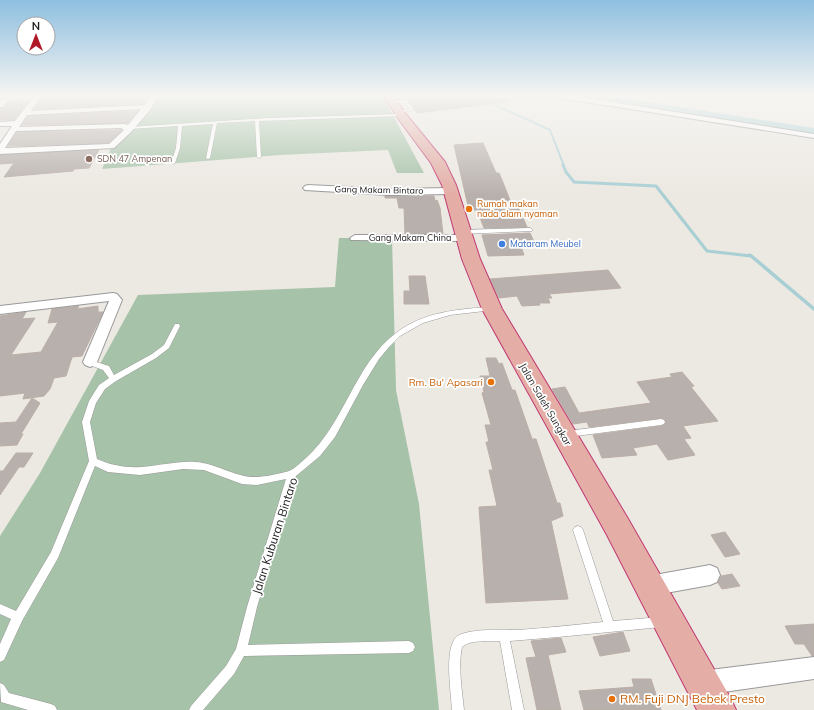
<svg xmlns="http://www.w3.org/2000/svg" width="814" height="710" font-family="Mulish,sans-serif">
	<rect width="100%" height="100%" fill="#ece8e2"/>
	<path fill="#a6c2a8" d="M 160,95 L 382,95 L 424,173 L 397,173 L 388,150 L 280,155 L 102,169 L 111,148 L 124,138 Z
		M 339,238 L 392,238 L 396,390 L 419,504 L 439,710 L 0,710 L 0,536 L 40,473 L 138,295 L 335,287 Z"/>
	<g fill="none" stroke-linecap="round" stroke-linejoin="round">
		<path stroke="#a8cfd4" stroke-width="2" d="M 495,99 L 495,105 L 550,130 L 564,166"/>
		<path stroke="#a8cfd4" stroke-width="3" d="M 563,165 L 566,172 L 574,182 L 656,186 L 707,251 L 751,256"/>
		<path stroke="#a8cfd4" stroke-width="3.5" d="M 750,255 L 814,309"/>
		<path fill="#a8cfd4" fill-rule="evenodd" d="M 573,95 L 603,95 L 814,128 L 814,136 L 579,99 L 575,97 Z"/>
	</g>
	<path fill="#b8b0ac" stroke="#bbaea7" d="M 96,95 L 149,95 L 144,104 L 34,109 L 42,97 Z
		M 437,95 L 507,95 L 508,102 L 417,113 L 407,99 Z
		M 29,100 L 14,120 L 0,120 L 0,108 L 4,108 L 8,101 Z
		M 138,111 L 127,123 L 22,125 L 28,116 Z
		M 122,130 L 108,143 L 8,146 L 17,132 Z
		M 483,143 L 496,173 L 499,173 L 504,185 L 511,203 L 516,202 L 527,227 L 484,228 L 477,210 L 469,210 L 454,145 Z
		M 99,150 L 89,168 L 74,169 L 73,171 L 4,177 L 14,163 L 0,164 L 0,155 Z
		M 385,196 L 434,196 L 435,201 L 437,200 L 440,208 L 443,234 L 405,234 L 404,208 L 399,208 L 397,198 L 385,198 Z
		M 530,233 L 535,244 L 520,244 L 524,255 L 488,256 L 482,235 Z
		M 608,270 L 621,288 L 549,294 L 552,298 L 548,298 L 550,303 L 539,303 L 540,305 L 522,306 L 517,296 L 499,298 L 490,279 Z
		M 409,276 L 425,276 L 429,304 L 404,304 L 404,291 L 410,291 Z
		M 79,306 L 77,309 L 98,306 L 98,312 L 103,312 L 82,356 L 72,357 L 66,376 L 54,378 L 50,389 L 44,396 L 23,399 L 25,393 L 0,396 L 0,316 L 26,312 L 22,319 L 35,318 L 11,355 L 41,352 L 58,322 L 48,323 L 52,309 Z
		M 486,358 L 496,358 L 499,364 L 502,363 L 512,390 L 515,390 L 532,439 L 536,439 L 557,503 L 560,503 L 563,516 L 551,521 L 568,599 L 486,603 L 479,507 L 497,506 L 489,470 L 493,470 L 486,442 L 489,442 L 485,425 L 491,425 L 482,393 L 484,392 L 480,376 L 490,376 Z
		M 682,372 L 694,386 L 691,387 L 718,421 L 683,426 L 691,438 L 684,439 L 695,455 L 668,460 L 657,444 L 633,448 L 637,455 L 602,458 L 593,435 L 661,426 L 666,423 L 664,419 L 661,418 L 589,427 L 587,422 L 573,424 L 552,389 L 565,387 L 579,413 L 651,403 L 637,382 L 672,377 L 670,374 Z
		M 32,398 L 40,403 L 21,434 L 23,434 L 17,445 L 0,446 L 0,423 L 16,422 Z
		M 16,453 L 33,453 L 24,467 L 19,467 L 0,495 L 0,471 L 3,471 Z
		M 725,532 L 740,554 L 725,557 L 711,535 Z
		M 732,574 L 740,586 L 722,589 L 718,583 L 721,576 Z
		M 814,624 L 814,656 L 812,656 L 804,644 L 795,644 L 785,626 Z
		M 623,632 L 630,651 L 600,656 L 593,637 Z
		M 561,638 L 566,652 L 548,655 L 561,710 L 537,710 L 526,658 L 536,657 L 531,641 Z
		M 632,679 L 651,679 L 661,710 L 584,710 L 579,691 L 634,687 Z"/>
	<g fill="none" stroke-linecap="round" stroke-linejoin="round">
		<defs>
			<path id="service" d="M 508,95 L 512,95 L 511,98 L 509,98 Z
				M 393,101 L 407,101 L 414,110 L 398,113 L 398,111 L 410,109 L 405,103 L 392,103 Z
				M 401,114 L 403,115 L 402,116 L 259,121 L 261,157 L 259,158 L 257,157 L 255,121 L 217,123 L 210,158 L 208,159 L 206,158 L 213,124 L 182,126 L 180,148 L 175,163 L 173,164 L 171,163 L 176,148 L 178,126 L 129,129 L 127,128 L 129,127 L 268,118 Z
				M 530,228 L 532,229 L 532,231 L 463,234 L 460,232 L 463,230 Z
				M 491,307 L 494,309 L 493,310 L 450,315 L 423,323 L 400,336 L 389,347 L 379,359 L 363,385 L 335,437 L 320,456 L 296,476 L 257,607 L 248,645 L 409,641 L 413,643 L 415,647 L 413,651 L 409,653 L 244,656 L 234,674 L 203,710 L 189,710 L 191,706 L 226,666 L 236,649 L 247,607 L 286,479 L 257,485 L 242,484 L 204,470 L 183,469 L 140,475 L 108,472 L 95,466 L 58,558 L 22,621 L 4,660 L 0,662 L 0,644 L 11,619 L 0,614 L 0,604 L 16,611 L 51,552 L 89,461 L 82,422 L 89,401 L 99,385 L 109,378 L 103,370 L 87,364 L 86,362 L 87,360 L 90,360 L 109,366 L 114,375 L 152,354 L 164,345 L 175,324 L 179,324 L 180,326 L 169,348 L 156,358 L 116,381 L 105,389 L 96,403 L 90,422 L 97,459 C 110,465 126,468 141,467 C 159,466 177,461 195,462 C 217,463 235,478 257,477 C 264,477 283,473 289,471 C 295,469 301,462 306,458 C 345,423 354,365 396,333 C 423,312 458,309 491,307 Z
				M 661,419 L 664,420 L 665,422 L 664,424 L 661,425 L 568,437 L 565,436 L 564,434 L 565,432 L 568,431 Z
				M 578,526 L 581,527 L 583,530 L 613,621 L 661,617 L 665,618 L 666,622 L 665,626 L 661,627 L 558,637 L 510,641 L 524,710 L 512,710 L 500,641 C 488,642 471,639 462,647 C 458,667 462,690 464,710 L 452,710 C 451,693 445,655 454,640 C 456,635 464,633 469,632 C 485,629 502,630 518,630 C 546,628 575,625 603,622 L 573,530 L 575,527 Z
				M 0,683 L 4,685 L 9,693 L 51,704 L 55,706 L 57,710 L 28,710 L 1,702 Z"/>
			<path id="minor" d="M 35,95 L 42,95 L 31,111 L 145,105 L 151,95 L 158,95 L 151,109 L 131,132 L 114,148 L 0,154 L 0,144 L 12,126 L 0,126 L 0,122 L 15,121 ZM 141,109 L 128,125 L 125,124 L 19,127 L 27,115 ZM 121,128 L 124,130 L 109,144 L 5,148 L 16,131 Z
				M 415,95 L 412,97 L 389,99 L 386,97 L 388,95 Z
				M 551,95 L 568,95 L 814,134 L 814,138 L 554,97 Z
				M 4,98 L 7,100 L 3,107 L 0,107 L 0,100 Z
				M 308,185 L 389,189 L 450,188 L 455,191 L 450,194 L 389,195 L 305,190 L 303,188 L 305,186 Z
				M 355,235 L 464,235 L 469,238 L 464,241 L 351,240 L 350,238 Z
				M 113,293 L 117,294 L 122,300 L 97,362 L 95,365 L 90,367 L 85,365 L 83,362 L 109,301 L 0,314 L 0,306 Z
				M 710,565 L 717,568 L 720,575 L 717,582 L 710,585 L 649,596 L 642,593 L 639,586 L 642,579 L 649,576 Z
				M 814,657 L 814,679 L 702,695 L 694,691 L 690,683 L 694,675 L 702,671 Z"/>
			<path id="trunk" d="M 383,95 L 393,95 L 405,113 L 445,162 L 456,185 L 480,259 L 502,309 L 627,517 L 730,697 L 736,710 L 697,710 L 607,535 L 482,309 L 462,259 L 442,185 L 431,163 L 397,117 Z"/>
		</defs>
		<use href="#service" stroke="#999" stroke-width="1"/>
		<use href="#minor" stroke="#999" stroke-width="2"/>
		<use href="#trunk" stroke="#c03974" stroke-width="2"/>
		<use href="#service" fill="#fff" fill-rule="evenodd"/>
		<use href="#minor" fill="#fff" fill-rule="evenodd"/>
		<use href="#trunk" fill="#e4ada6" fill-rule="evenodd"/>
	</g>
	<linearGradient id="sky" x2="0" y2="1"><stop stop-color="#8ebfe0"/><stop offset="0.49" stop-color="#f6f5f2"/><stop offset="1" stop-color="#f6f5f2" stop-opacity="0"/></linearGradient>
	<rect width="814" height="195" fill="url(#sky)"/>
	<circle fill="#8d6e63" stroke="#fff" stroke-width="1.5" cx="89" cy="159" r="4"/>
	<g fill="#e8710a" stroke="#fff" stroke-width="1.5">
		<circle cx="469" cy="209" r="4"/>
		<circle cx="491" cy="382" r="4"/>
		<circle cx="612" cy="699" r="4"/>
	</g>
	<circle fill="#3f7fe0" stroke="#fff" stroke-width="1.5" cx="502" cy="244" r="4"/>
	<g text-anchor="middle" stroke-width="3.5" stroke-linejoin="round" paint-order="stroke">
		<g font-size="9" fill="#785e54" stroke="#fff" text-anchor="start">
			<text x="97" y="162">SDN 47 Ampenan</text>
		</g>
		<g font-size="9" fill="#1c1c1c" stroke="#fff">
			<text transform="translate(379 190) rotate(1)" y="3">Gang Makam Bintaro</text>
			<text x="410" y="241">Gang Makam China</text>
		</g>
		<g font-size="9" fill="#c56008" stroke="#fff" text-anchor="start">
			<text x="477" y="207">Rumah makan<tspan x="477" dy="10">nada alam nyaman</tspan></text>
		</g>
		<g font-size="9" fill="#366cbe" stroke="#fff" text-anchor="start">
			<text x="510" y="247">Mataram Meubel</text>
		</g>
		<g font-size="10" fill="#c56008" stroke="#fff" text-anchor="end">
			<text x="483" y="386">Rm. Bu' Apasari</text>
		</g>
		<g font-size="10" fill="#1c1c1c" stroke="#fff">
			<text transform="translate(546 404) rotate(60)" y="4">Jalan Saleh Sungkar</text>
		</g>
		<g font-size="12" fill="#1c1c1c" stroke="#fff">
			<text transform="translate(275 536) rotate(-72)" y="4">Jalan Kuburan Bintaro</text>
		</g>
		<g font-size="12" fill="#c56008" stroke="#fff" text-anchor="start">
			<text x="620" y="703">RM. Fuji DNJ Bebek Presto</text>
		</g>
	</g>
	<g transform="translate(36 36)"><circle r="19" fill="#ffffff" stroke="#a4a4a4"/>
	<path d="M0-3L7 15L0 10L-7 15Z" fill="#af1827"/>
	<text y="-6" font-size="11" font-weight="bold" text-anchor="middle" fill="#1c1c1c">N</text>
	</g>
</svg>
